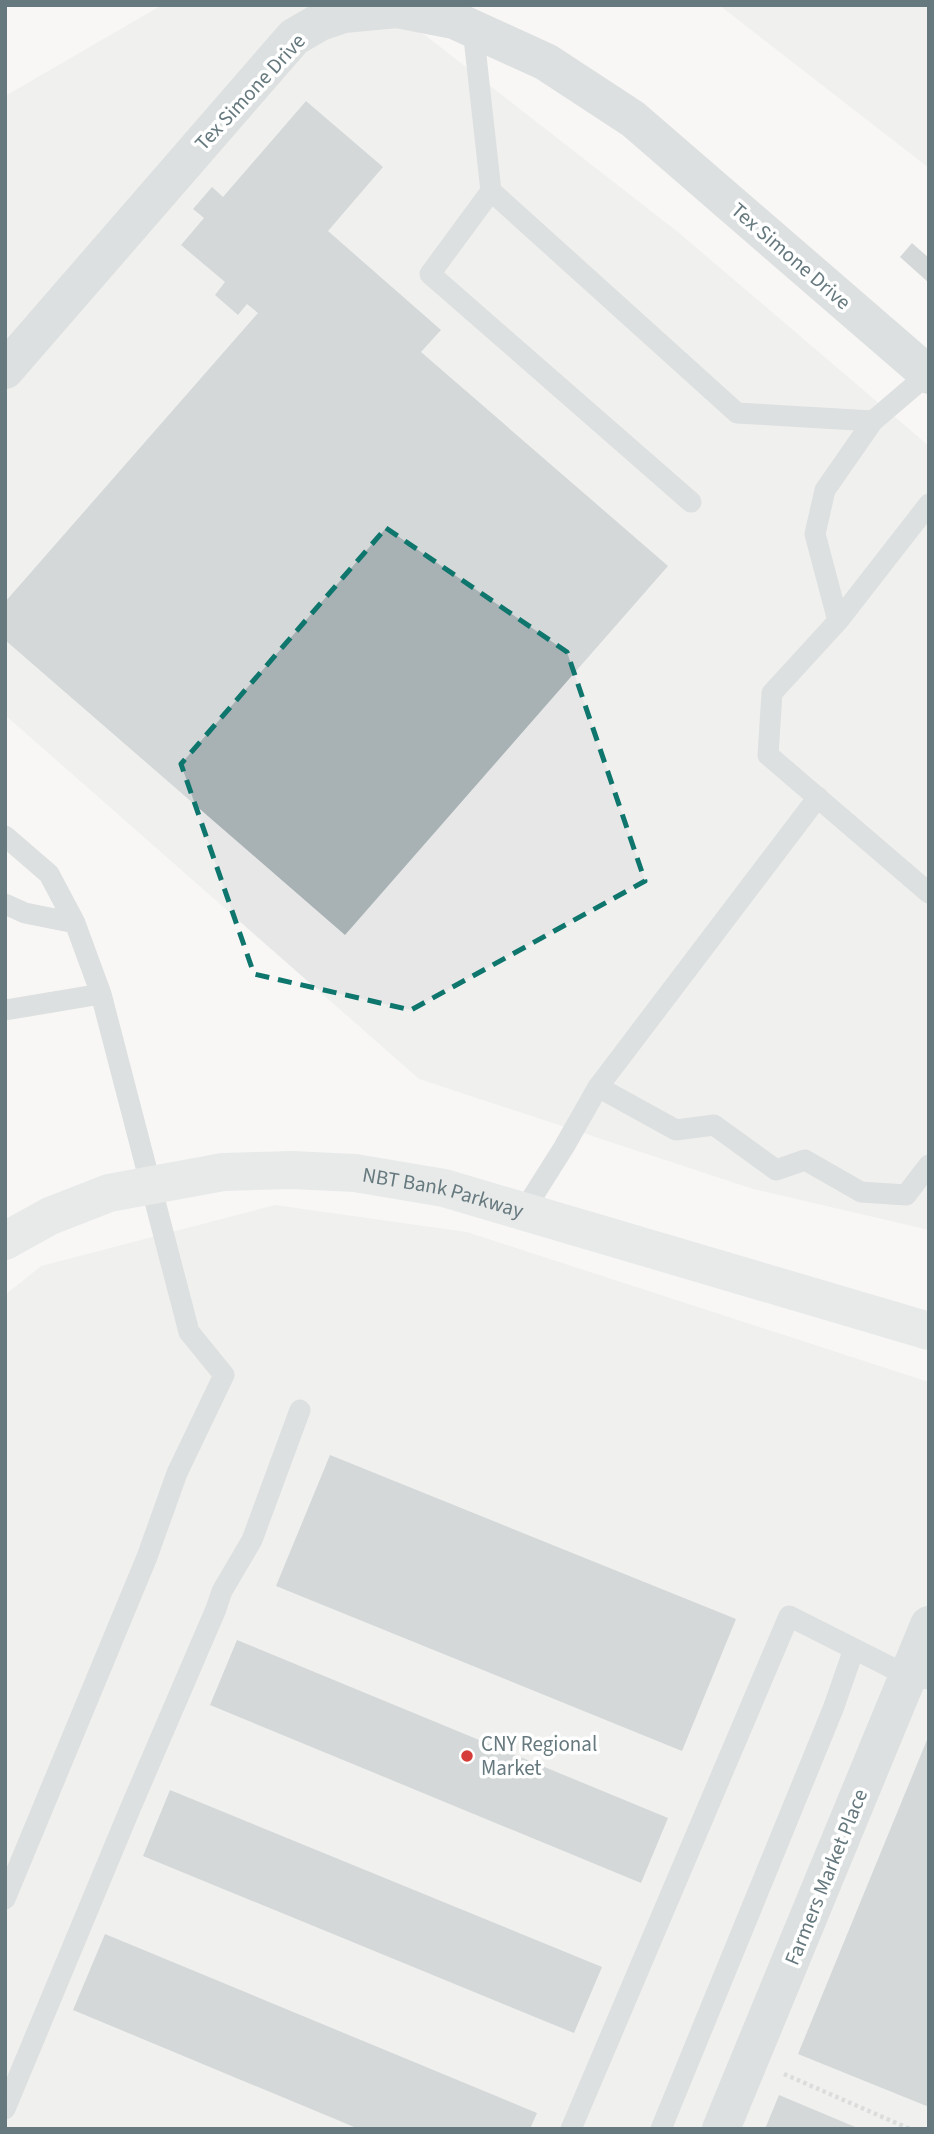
<svg xmlns="http://www.w3.org/2000/svg" width="934" height="2134" font-family="'Source Sans 3',sans-serif">
	<rect width="100%" height="100%" fill="#f8f7f6"/>
	<path fill="#e6e7e6" d="M 162,5 L 351,5 L 425,35 L 678,232 L 929,446 L 929,1230 L 753,1189 L 419,1079 L 5,715 L 5,96 Z
		M 719,5 L 929,5 L 929,168 L 925,165 Z
		M 275,1205 L 467,1232 L 929,1382 L 929,2129 L 5,2129 L 5,1295 L 41,1266 Z"/>
	<path fill="#a8b1b4" d="M 306,101 L 383,167 L 328,231 L 441,330 L 421,352 L 668,566 L 345,935 L 5,640 L 5,602 L 258,313 L 247,304 L 238,315 L 215,295 L 225,282 L 181,245 L 204,218 L 193,209 L 212,187 L 223,197 Z
		M 912,243 L 929,258 L 929,283 L 900,257 Z
		M 330,1455 L 736,1619 L 682,1751 L 276,1586 Z
		M 237,1640 L 668,1818 L 641,1883 L 210,1705 Z
		M 929,1735 L 929,2107 L 798,2054 Z
		M 170,1790 L 602,1967 L 574,2033 L 143,1856 Z
		M 105,1934 L 537,2113 L 530,2129 L 359,2129 L 73,2010 Z
		M 779,2095 L 860,2129 L 765,2129 Z"/>
	<g fill="none" stroke-linecap="round" stroke-linejoin="round">
		<path stroke="#b8bcbe" stroke-width="4.5" stroke-dasharray="3.5 3.5" stroke-linecap="butt" d="M 784,2074 L 910,2129"/>
		<path stroke="#bdc3c5" stroke-width="21" d="M 473,29 L 491,191 L 737,413 L 873,421
			M 491,191 L 430,274 L 691,502
			M 929,504 L 838,621 L 772,693 L 768,755 L 929,893
			M 838,621 L 815,534 L 825,490 L 873,421 L 928,374
			M 5,836 L 49,874 L 75,923 L 101,994
			M 5,904 L 25,913 L 75,923
			M 5,1010 L 101,994 L 189,1332 L 224,1375 L 177,1473 L 147,1557 L 5,1899
			M 598,1087 L 676,1130 L 714,1125 L 776,1170 L 805,1160 L 861,1192 L 906,1195 L 929,1165
			M 523,1212 L 564,1147 L 598,1087 L 818,797
			M 5,2109 L 130,1809 L 216,1609 L 222,1591 L 252,1540 L 300,1410
			M 571,2129 L 789,1616 L 908,1676 L 929,1679
			M 661,2129 L 833,1709 L 854,1649"/>
		<path stroke="#bdc3c5" stroke-width="38" d="M 5,370 L 294,37 L 320,22 L 344,14 L 397,9 L 454,20 L 546,62 L 633,119 L 929,375
			M 721,2129 L 929,1625"/>
		<path stroke="#d4d9db" stroke-width="38" id="s1" d="M 5,1241 L 50,1216 L 109,1193 L 223,1172 L 292,1170 L 355,1173 L 444,1188 L 929,1331"/>
	</g>
	<path d="M0 0H934V2134H0ZM 386,528 L 567,652 L 645,881 L 411,1010 L 254,974 L 181,764 Z" fill="#f8f7f6" fill-opacity=".55" fill-rule="evenodd"/>
	<path fill="none" stroke="#0f766e" stroke-width="5" stroke-dasharray="14 9" stroke-linejoin="round" d="M 386,528 L 567,652 L 645,881 L 411,1010 L 254,974 L 181,764 Z"/>
	<circle fill="#d43d39" stroke="#fff" stroke-width="2.5" cx="467" cy="1756" r="7"/>
	<g text-anchor="middle" stroke-width="7" stroke-linejoin="round" paint-order="stroke">
		<g font-size="21" fill="#66797e" stroke="#fff">
			<text transform="translate(250 92) rotate(-47)" y="7">Tex Simone Drive</text>
			<text transform="translate(791 256) rotate(41)" y="7">Tex Simone Drive</text>
			<text dy="7" stroke="none"><textPath href="#s1" startOffset="453">NBT Bank Parkway</textPath></text>
			<text transform="translate(826 1877) rotate(-68)" y="7">Farmers Market Place</text>
		</g>
		<g font-size="21" fill="#66797e" stroke="#fff" text-anchor="start">
			<text x="481" y="1751">CNY Regional<tspan x="481" dy="24">Market</tspan></text>
		</g>
	</g>
	<rect width="934" height="2134" fill="none" stroke="#66797e" stroke-width="14"/>
</svg>
